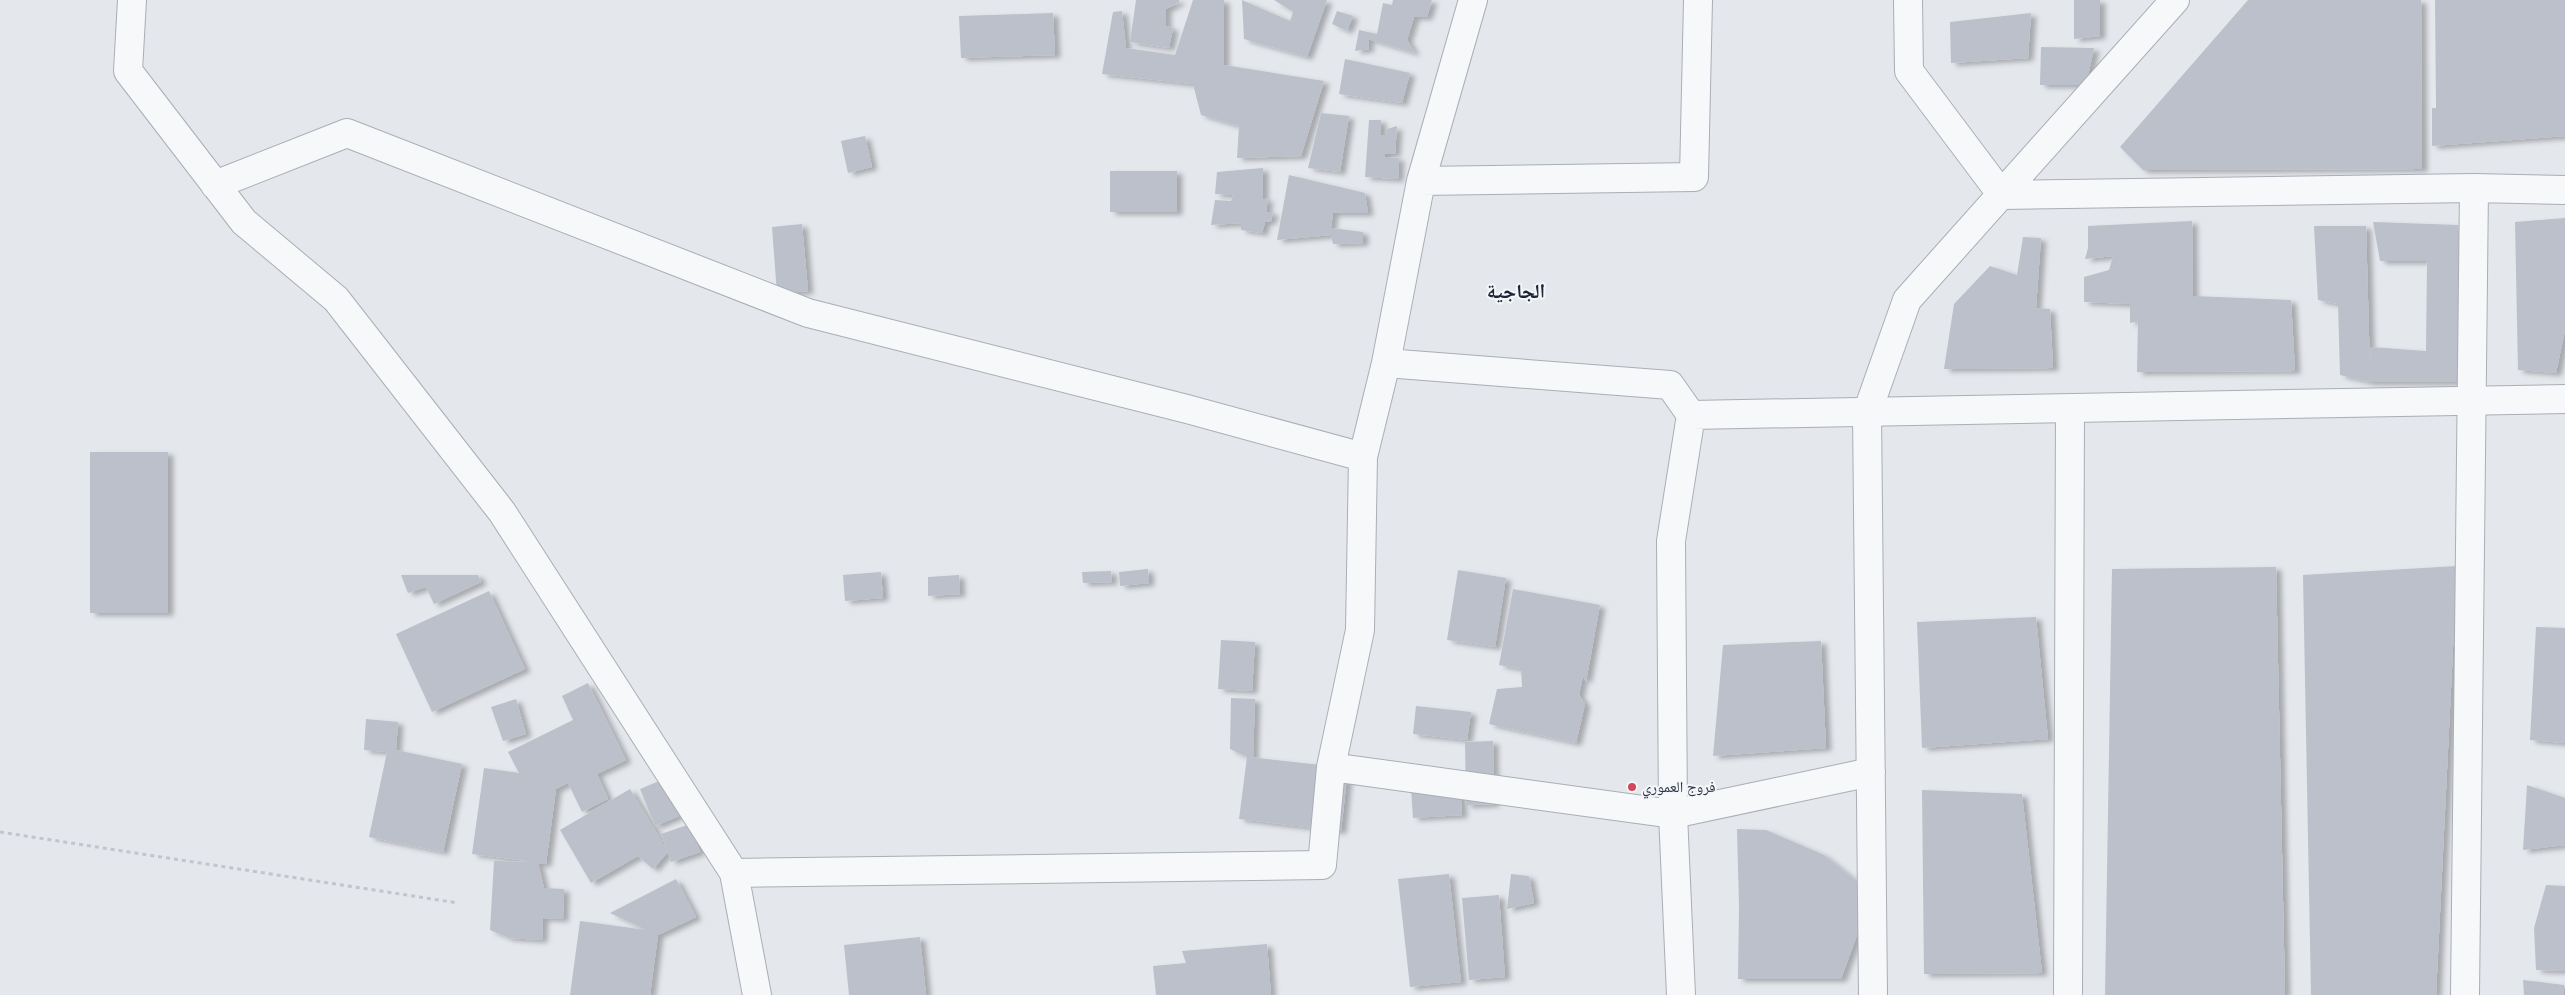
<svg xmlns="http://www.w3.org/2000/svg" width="2565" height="995" font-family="Ubuntu,'Noto Naskh Arabic',sans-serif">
	<defs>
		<filter id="shadow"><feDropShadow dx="5.5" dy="3" stdDeviation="2.5" flood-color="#0004"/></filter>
	</defs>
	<rect width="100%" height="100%" fill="#e4e7ec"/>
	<path fill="#bbc0ca" filter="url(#shadow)" d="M 1136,0 L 1179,0 L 1179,2 L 1166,9 L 1166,26 L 1173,28 L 1169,48 L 1130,42 Z
		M 1193,0 L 1224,0 L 1224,65 L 1324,81 L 1301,156 L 1237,158 L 1239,126 L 1201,115 L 1193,84 L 1102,74 L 1113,12 L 1122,11 L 1126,48 L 1175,55 Z
		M 1242,0 L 1290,21 L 1293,12 L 1274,0 L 1327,0 L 1307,57 L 1244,39 Z
		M 1393,0 L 1432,0 L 1427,17 L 1414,17 L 1407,40 L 1415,53 L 1368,39 L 1369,49 L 1355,51 L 1359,30 L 1377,34 L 1383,3 L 1392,5 Z
		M 2074,0 L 2100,0 L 2100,36 L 2074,39 Z
		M 2248,0 L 2421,0 L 2422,169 L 2143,170 L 2120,147 Z
		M 2435,0 L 2565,0 L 2565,136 L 2432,146 L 2432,108 L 2436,108 Z
		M 1337,11 L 1353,16 L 1347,31 L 1332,24 Z
		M 1053,13 L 1055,55 L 961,58 L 959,16 Z
		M 2031,13 L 2028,58 L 1951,63 L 1950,22 Z
		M 2041,47 L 2094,48 L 2086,85 L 2040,85 Z
		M 1345,59 L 1410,73 L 1402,103 L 1339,94 Z
		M 1321,113 L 1349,116 L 1340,172 L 1308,168 Z
		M 1369,120 L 1381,120 L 1381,135 L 1387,135 L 1387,129 L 1397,126 L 1395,154 L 1385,154 L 1385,157 L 1399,158 L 1398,179 L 1365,177 Z
		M 865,136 L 872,167 L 848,173 L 841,141 Z
		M 1263,168 L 1263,200 L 1268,198 L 1266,212 L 1273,212 L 1271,221 L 1265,222 L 1262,233 L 1241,230 L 1241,223 L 1211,225 L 1215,200 L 1231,201 L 1233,195 L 1215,194 L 1217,172 Z
		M 1110,171 L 1177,171 L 1177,212 L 1110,212 Z
		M 1289,175 L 1365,193 L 1368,213 L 1333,213 L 1331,228 L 1363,232 L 1363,243 L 1333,244 L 1331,235 L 1277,240 Z
		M 2565,218 L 2565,330 L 2556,373 L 2518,370 L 2515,222 Z
		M 2192,221 L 2193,296 L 2291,300 L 2295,371 L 2137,372 L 2138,321 L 2130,323 L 2130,304 L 2084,302 L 2084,277 L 2109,270 L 2113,256 L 2085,259 L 2088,248 L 2088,226 Z
		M 2373,222 L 2458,225 L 2460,382 L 2370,382 L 2340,375 L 2338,304 L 2318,300 L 2314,226 L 2366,226 L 2370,372 L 2371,347 L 2426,351 L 2427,261 L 2380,261 Z
		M 802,224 L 808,291 L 777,294 L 772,227 Z
		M 2023,237 L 2041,238 L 2036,308 L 2050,309 L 2053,368 L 1944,369 L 1954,304 L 1990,266 L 2017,275 Z
		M 90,452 L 168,452 L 168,613 L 90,613 Z
		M 2457,566 L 2436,995 L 2311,995 L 2303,575 Z
		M 2276,567 L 2285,995 L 2105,995 L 2112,569 Z
		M 1148,569 L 1149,583 L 1120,586 L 1119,572 Z
		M 1458,570 L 1506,578 L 1495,647 L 1447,640 Z
		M 1111,571 L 1112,582 L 1083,583 L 1082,572 Z
		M 881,572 L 883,598 L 845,601 L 843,575 Z
		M 401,575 L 478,575 L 481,582 L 434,604 L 426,587 L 408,593 Z
		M 959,575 L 960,594 L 928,596 L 928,577 Z
		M 1513,589 L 1600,605 L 1586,682 L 1583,676 L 1579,695 L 1585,704 L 1576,743 L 1489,724 L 1497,689 L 1522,687 L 1521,669 L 1499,665 Z
		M 489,591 L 525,669 L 432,712 L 396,634 Z
		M 2036,617 L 2048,739 L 1922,748 L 1917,622 Z
		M 2536,627 L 2565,628 L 2565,743 L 2530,740 Z
		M 1221,640 L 1255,642 L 1252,691 L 1218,689 Z
		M 1821,641 L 1826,748 L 1713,756 L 1723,645 Z
		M 588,683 L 626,760 L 597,774 L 608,799 L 582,812 L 568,783 L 556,789 L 546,864 L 538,863 L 544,888 L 564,889 L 563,919 L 543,918 L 542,940 L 509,938 L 490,930 L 494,861 L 535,862 L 472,854 L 484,768 L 519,773 L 508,752 L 573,720 L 562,696 Z
		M 1231,698 L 1255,699 L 1253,757 L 1248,757 L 1348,768 L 1341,831 L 1239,819 L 1247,757 L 1230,749 Z
		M 516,699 L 526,734 L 503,741 L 491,707 Z
		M 1416,706 L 1471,712 L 1467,740 L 1413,734 Z
		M 366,719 L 398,722 L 396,750 L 462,764 L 443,852 L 369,837 L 387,752 L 364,750 Z
		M 1493,741 L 1494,804 L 1466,805 L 1465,742 Z
		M 664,779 L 679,816 L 655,826 L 640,789 Z
		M 2527,785 L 2565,798 L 2565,845 L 2523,850 Z
		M 1460,786 L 1462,815 L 1413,818 L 1411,789 Z
		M 630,789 L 668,852 L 661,834 L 690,824 L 700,852 L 671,862 L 668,852 L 653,869 L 638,856 L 591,883 L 560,830 Z
		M 1922,790 L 2022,794 L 2042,973 L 1924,974 Z
		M 1737,829 L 1766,830 L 1824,855 L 1872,894 L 1841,979 L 1738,979 L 1739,906 Z
		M 1449,874 L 1461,982 L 1410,987 L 1398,879 Z
		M 1511,874 L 1529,876 L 1534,903 L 1507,909 Z
		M 676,879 L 696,917 L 658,935 L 650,995 L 570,995 L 580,921 L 646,930 L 610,913 Z
		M 2546,885 L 2565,886 L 2565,971 L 2536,970 L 2534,928 Z
		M 1499,895 L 1505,977 L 1469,980 L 1462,898 Z
		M 920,937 L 926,995 L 849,995 L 844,945 Z
		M 1267,944 L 1271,995 L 1156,995 L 1153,966 L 1186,963 L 1182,951 Z
		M 2523,980 L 2564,985 L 2564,995 L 2524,995 Z"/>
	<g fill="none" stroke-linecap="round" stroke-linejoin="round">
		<defs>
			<path id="minor" d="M 132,0 L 128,71 L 244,222 L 336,299 L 502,512 L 734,873 L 1322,865 L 1331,767 L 1673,814 L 1871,772
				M 1473,0 L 1421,181 L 1386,363 L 1670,385 L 1691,415
				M 1908,0 L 1909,71 L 2002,195 L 2474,188 L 2565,190
				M 1421,181 L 1694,177 L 1698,0
				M 215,185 L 347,133 L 808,313 L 1187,409 L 1363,457
				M 1331,767 L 1360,630 L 1363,457 L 1386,363
				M 734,873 L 757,995
				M 1873,995 L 1867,413 L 1907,300 L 2175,0
				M 2068,995 L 2070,409
				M 2465,995 L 2474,188"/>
			<path id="tertiary" d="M 1681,995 L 1673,814 L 1671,541 L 1691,415 L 2565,399"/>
		</defs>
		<use href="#minor" stroke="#a9aeb7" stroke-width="30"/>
		<use href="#tertiary" stroke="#a9aeb7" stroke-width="30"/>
		<path stroke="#c2c5cb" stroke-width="3" stroke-dasharray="4 4" stroke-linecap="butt" d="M 0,832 L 458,903"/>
		<use href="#minor" stroke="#f7f8fa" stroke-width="28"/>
		<use href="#tertiary" stroke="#f7f8fa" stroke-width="28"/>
	</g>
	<circle fill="#d1495b" stroke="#f4f6f9" stroke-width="2" cx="1632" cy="787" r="5"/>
	<g text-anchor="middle" stroke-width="4" stroke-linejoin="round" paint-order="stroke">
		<g font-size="15" fill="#2b3445" stroke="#f4f6f9" text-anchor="start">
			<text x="1642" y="792">فروج العموري</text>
		</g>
		<g font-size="20" font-weight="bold" fill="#1d2536" stroke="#f4f6f9">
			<text x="1516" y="298">الجاجية</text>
		</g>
	</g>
</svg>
